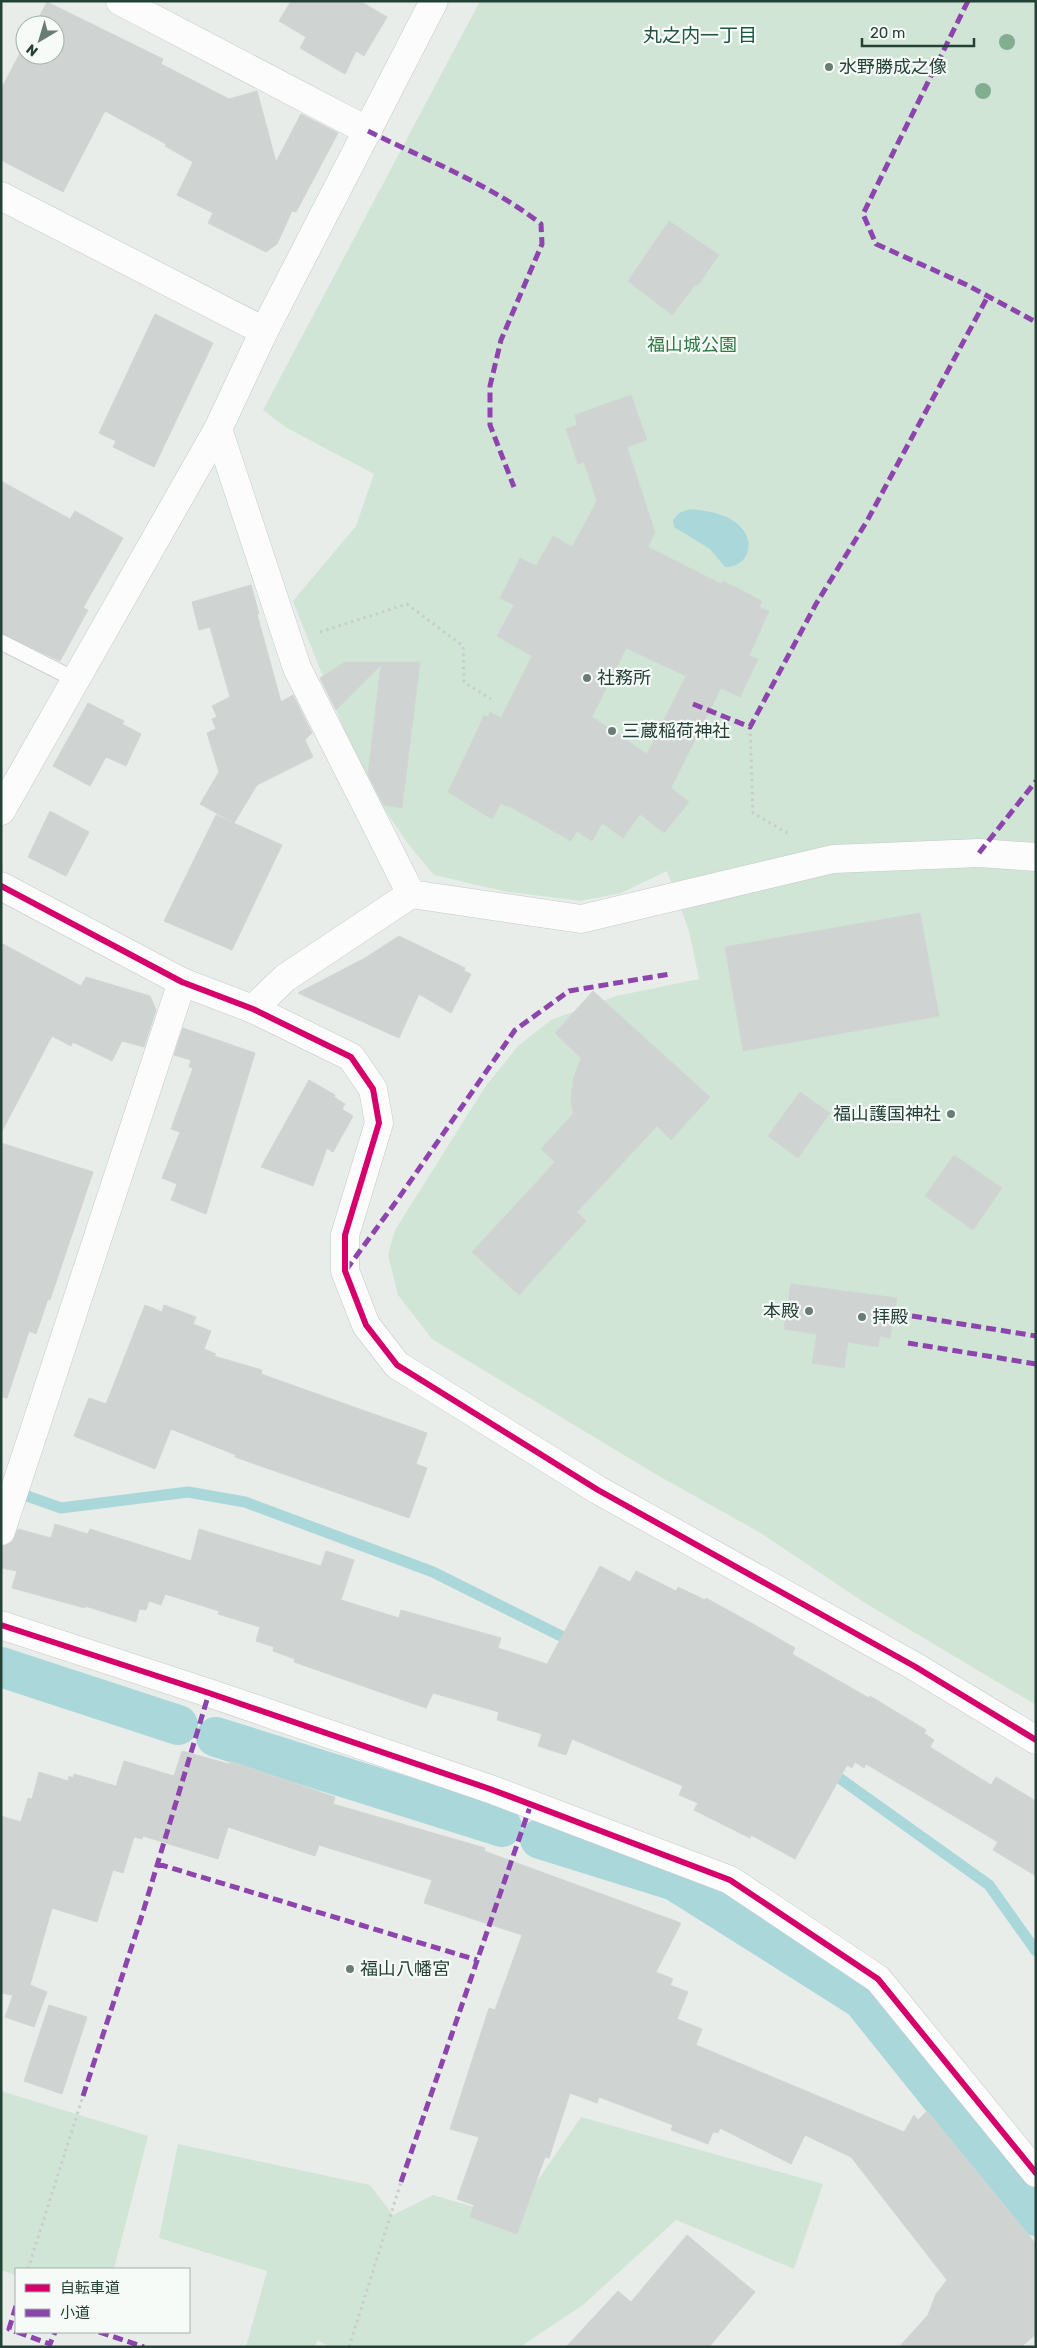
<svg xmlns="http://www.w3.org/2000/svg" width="1037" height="2348" font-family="Rubik,'Noto Sans JP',sans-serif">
	<rect width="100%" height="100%" fill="#e8edea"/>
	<path fill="#d1e5d6" d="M 480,1 L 1036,1 L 1036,1705 L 865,1603 L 759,1532 L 657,1475 L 432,1339 L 398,1295 L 388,1255 L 395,1230 L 485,1087 L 518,1046 L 551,1020 L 616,996 L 699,979 L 689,931 L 667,871 L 621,893 L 580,901 L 503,891 L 434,875 L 408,844 L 372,791 L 352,750 L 293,601 L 356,526 L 374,474 L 287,428 L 263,410 Z
		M 1,2091 L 148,2136 L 114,2269 L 16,2269 L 16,2275 L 1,2270 Z
		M 581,2117 L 823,2184 L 794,2269 L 676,2220 L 583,2305 L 520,2347 L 329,2347 L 318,2340 L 314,2347 L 246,2347 L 267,2271 L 159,2238 L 178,2144 L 370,2185 L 393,2215 L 433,2195 L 512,2218 Z"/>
	<path fill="#aad7da" d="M 690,509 C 709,511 732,514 744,531 C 755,547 745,568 725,567 L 710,549 L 674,527 L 673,520 L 679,513 Z"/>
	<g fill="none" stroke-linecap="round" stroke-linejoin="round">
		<path stroke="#aad7da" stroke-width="11" d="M 13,1491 L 61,1508 L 188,1492 L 245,1502 L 433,1572 L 575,1643
			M 828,1770 L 989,1885 L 1036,1951"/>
		<path stroke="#aad7da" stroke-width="40" d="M 1,1667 L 178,1725
			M 216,1737 L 502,1827
			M 540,1839 L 675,1881 L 862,1999 L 1036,2216"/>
	</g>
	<path fill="#cfd4d2" stroke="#d0d6d3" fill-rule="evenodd" d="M 291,1 L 360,1 L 387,17 L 364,56 L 356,51 L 345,74 L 300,48 L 306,37 L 279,21 Z
		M 47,2 L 163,59 L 161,64 L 229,99 L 257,91 L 276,162 L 301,114 L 338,133 L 296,212 L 292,211 L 277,244 L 266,252 L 208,223 L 213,213 L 177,195 L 193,162 L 165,146 L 166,144 L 105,111 L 63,192 L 1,160 L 1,89 L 25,44 L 25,55 L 55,55 L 55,25 L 35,25 Z
		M 669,221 L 719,255 L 698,285 L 696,284 L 672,315 L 628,281 Z
		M 155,314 L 213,343 L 154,467 L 113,447 L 116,441 L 99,433 Z
		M 631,395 L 647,440 L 627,447 L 655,532 L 648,547 L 721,584 L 723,581 L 762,601 L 759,607 L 769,611 L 749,656 L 758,659 L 740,697 L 721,688 L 671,788 L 689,802 L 664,833 L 640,814 L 623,838 L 602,823 L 592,841 L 577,831 L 571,841 L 509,806 L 508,807 L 501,803 L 492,819 L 448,792 L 484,716 L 488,717 L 490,712 L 501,718 L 532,656 L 497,636 L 514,605 L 500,598 L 520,558 L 536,566 L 553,536 L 572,547 L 597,501 L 584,462 L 578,464 L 566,429 L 577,425 L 575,415 ZM 626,648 L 686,676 L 647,754 L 592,717 Z
		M 1,481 L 70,519 L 75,511 L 123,538 L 83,608 L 88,610 L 60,661 L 1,633 Z
		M 251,585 L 259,614 L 257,614 L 281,702 L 293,695 L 312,733 L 305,740 L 313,757 L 257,785 L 234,823 L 200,804 L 219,772 L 207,733 L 216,729 L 212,719 L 217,717 L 212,706 L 230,697 L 210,627 L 199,630 L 192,602 Z
		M 345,662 L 420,662 L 402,808 L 384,805 L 368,774 L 381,665 L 336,710 L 320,678 Z
		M 88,703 L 124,721 L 122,724 L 141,734 L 126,766 L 106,757 L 90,786 L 53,766 Z
		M 50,811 L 89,832 L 66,876 L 28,857 Z
		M 216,815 L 282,845 L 232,950 L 164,921 Z
		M 920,913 L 939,1016 L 743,1051 L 725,947 Z
		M 399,936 L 465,968 L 464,971 L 471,974 L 451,1013 L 419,994 L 399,1038 L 298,993 L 365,958 Z
		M 1,943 L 81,986 L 86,977 L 150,996 L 156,1010 L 144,1047 L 122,1041 L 112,1061 L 73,1042 L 71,1046 L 52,1036 L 1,1133 Z
		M 593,991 L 710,1097 L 671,1140 L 657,1126 L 577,1212 L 586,1221 L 519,1295 L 472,1252 L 555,1162 L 541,1149 L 573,1114 L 571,1098 L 573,1080 L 581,1058 L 555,1033 Z
		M 183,1028 L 255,1053 L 206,1214 L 171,1200 L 177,1184 L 162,1178 L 180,1132 L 171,1129 L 193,1068 L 189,1067 L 191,1060 L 174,1055 Z
		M 309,1080 L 335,1095 L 334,1097 L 345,1104 L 342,1109 L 353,1116 L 333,1152 L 327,1148 L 313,1186 L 261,1167 Z
		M 800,1092 L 830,1113 L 798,1158 L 768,1136 Z
		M 1,1143 L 93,1172 L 50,1300 L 48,1299 L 36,1334 L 29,1331 L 7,1398 L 1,1397 Z
		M 954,1155 L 1002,1188 L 973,1230 L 925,1196 Z
		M 791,1284 L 897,1298 L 890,1338 L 880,1336 L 878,1347 L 848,1342 L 844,1368 L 812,1363 L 817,1334 L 784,1329 Z
		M 145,1305 L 162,1312 L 164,1305 L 196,1317 L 193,1324 L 211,1331 L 204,1349 L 216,1354 L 214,1356 L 262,1370 L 261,1374 L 427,1433 L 416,1464 L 427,1468 L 409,1518 L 235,1457 L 236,1455 L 171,1429 L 155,1469 L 74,1436 L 89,1398 L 106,1404 Z
		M 55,1524 L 88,1534 L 90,1529 L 191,1561 L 199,1529 L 321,1566 L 326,1551 L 354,1560 L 341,1600 L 399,1618 L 401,1610 L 501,1638 L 498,1648 L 547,1664 L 600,1566 L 630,1582 L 636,1571 L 676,1591 L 678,1587 L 705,1600 L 706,1598 L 762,1629 L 795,1648 L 792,1654 L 869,1698 L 870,1696 L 926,1730 L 924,1733 L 934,1740 L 930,1747 L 991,1785 L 996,1777 L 1036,1801 L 1036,1876 L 993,1850 L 998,1842 L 866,1764 L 864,1768 L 855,1762 L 852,1768 L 847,1765 L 795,1859 L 751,1835 L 750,1838 L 694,1810 L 698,1803 L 679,1795 L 683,1786 L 572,1739 L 566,1755 L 538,1746 L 542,1734 L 497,1720 L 499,1712 L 433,1693 L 426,1708 L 294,1662 L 295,1659 L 273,1651 L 274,1647 L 256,1641 L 260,1627 L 218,1614 L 219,1611 L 165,1594 L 161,1605 L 149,1601 L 146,1610 L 139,1609 L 136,1622 L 85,1606 L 85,1608 L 12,1588 L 17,1571 L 1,1568 L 1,1546 L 12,1542 L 18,1529 L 51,1538 Z
		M 182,1751 L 229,1764 L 230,1761 L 335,1797 L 333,1804 L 485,1848 L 484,1851 L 681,1923 L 656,1972 L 673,1979 L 670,1985 L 688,1992 L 677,2019 L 702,2029 L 696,2045 L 904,2132 L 914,2115 L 918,2120 L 927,2111 L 1036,2244 L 1036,2334 L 1021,2347 L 899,2347 L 928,2315 L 936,2294 L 947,2280 L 851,2157 L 805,2135 L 791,2164 L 720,2128 L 718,2133 L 713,2132 L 708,2144 L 671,2130 L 673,2125 L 599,2097 L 597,2103 L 570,2093 L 549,2158 L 545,2157 L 517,2234 L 470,2217 L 474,2205 L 457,2199 L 479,2137 L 450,2129 L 489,2008 L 495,2010 L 522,1935 L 424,1903 L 432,1880 L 319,1845 L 315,1856 L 228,1827 L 218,1859 L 143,1836 L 142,1839 L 134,1837 L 123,1873 L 113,1870 L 97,1922 L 52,1908 L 30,1985 L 47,1992 L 34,2027 L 5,2017 L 13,1995 L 1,1993 L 1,1816 L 21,1822 L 28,1798 L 32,1799 L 39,1772 L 68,1781 L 69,1776 L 73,1778 L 74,1774 L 116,1786 L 124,1761 L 174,1776 Z
		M 49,2005 L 87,2017 L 62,2094 L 24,2081 Z
		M 687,2235 L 755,2292 L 709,2347 L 566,2347 L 618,2291 L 631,2302 Z"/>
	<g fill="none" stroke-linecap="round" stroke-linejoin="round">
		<defs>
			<path id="lane" d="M 1,642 L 76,680"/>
			<path id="street" d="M 120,1 L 368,131
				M 1,196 L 264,331
				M 218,429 L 297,668 L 411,894
				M 253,1009 L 285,978 L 411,894 L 581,919 L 833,859 L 979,853 L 1036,857
				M 1,1531 L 182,982
				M 1,1625 L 209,1693 L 490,1789 L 730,1880 L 878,1979 L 1036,2173"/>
			<path id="secondary" d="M 1,811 L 218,429 L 264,331 L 434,1
				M 1,886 L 182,982 L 253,1009 L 351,1057 L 373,1089 L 379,1123 L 345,1235 L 345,1271 L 366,1325 L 397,1365 L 598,1490 L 914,1666 L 1036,1740"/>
		</defs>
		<use href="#lane" stroke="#c5cac7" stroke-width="17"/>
		<use href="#street" stroke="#c5cac7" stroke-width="29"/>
		<use href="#secondary" stroke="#c3cac7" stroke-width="29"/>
		<path stroke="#c7cecb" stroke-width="3" stroke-dasharray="2.5 4" stroke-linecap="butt" d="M 320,632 L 407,604 L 463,646 L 464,682 L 491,699
			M 750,727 L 753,813 L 789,834
			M 28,2269 L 83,2096
			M 349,2347 L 401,2182"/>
		<use href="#lane" stroke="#fcfcfc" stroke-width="15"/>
		<use href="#street" stroke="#fcfcfc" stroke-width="28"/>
		<use href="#secondary" stroke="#fcfcfc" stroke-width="28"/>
		<path stroke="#8e44ad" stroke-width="5" stroke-dasharray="10 5" stroke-linecap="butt" d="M 968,1 L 863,214 L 876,244 L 967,285 L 1036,322
			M 368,131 C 424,159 492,185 541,224 L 542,244 L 501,340 L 490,386 L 490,425 L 514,487
			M 693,704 L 750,727 L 816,604 L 867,521 L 988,296
			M 979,853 L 1036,781
			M 346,1270 L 398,1199 L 515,1030 L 569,991 L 670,974
			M 912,1316 L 1036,1336
			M 908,1343 L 1036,1364
			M 158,1864 L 477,1960
			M 83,2096 L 143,1912 L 209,1693
			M 401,2182 L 531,1804
			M 16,2306 L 9,2329 L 16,2332
			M 17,2332 L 50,2344 L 55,2332
			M 99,2332 L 144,2347"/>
		<defs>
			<path id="cycleway" d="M 1,886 L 182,982 L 253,1009 L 351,1057 L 373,1089 L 379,1123 L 345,1235 L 345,1271 L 366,1325 L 397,1365 L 598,1490 L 914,1666 L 1036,1740
				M 1,1625 L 209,1693 L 490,1789 L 730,1880 L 878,1979 L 1036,2173"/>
		</defs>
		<use href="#cycleway" stroke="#f7fbf8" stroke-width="9"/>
		<use href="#cycleway" stroke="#d6006c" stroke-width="6"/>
	</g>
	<g fill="#82ad90">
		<circle cx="1007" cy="42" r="8"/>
		<circle cx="983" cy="91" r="8"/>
	</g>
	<g fill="#697d76" stroke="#f7fbf8" stroke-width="2">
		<circle cx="829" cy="67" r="5"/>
		<circle cx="587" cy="678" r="5"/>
		<circle cx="612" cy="731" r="5"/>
		<circle cx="951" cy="1114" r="5"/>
		<circle cx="809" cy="1311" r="5"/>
		<circle cx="862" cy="1317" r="5"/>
		<circle cx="350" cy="1969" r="5"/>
	</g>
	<g text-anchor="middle" stroke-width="4.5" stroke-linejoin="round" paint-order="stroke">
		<g font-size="18" fill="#244137" stroke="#f7fbf8" text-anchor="start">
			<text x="839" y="73">水野勝成之像</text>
			<text x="597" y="684">社務所</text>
			<text x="622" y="737">三蔵稲荷神社</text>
			<text x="941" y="1120" text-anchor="end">福山護国神社</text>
			<text x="799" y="1317" text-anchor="end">本殿</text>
			<text x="872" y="1323">拝殿</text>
			<text x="360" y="1975">福山八幡宮</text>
		</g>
		<g font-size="18" fill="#2e7846" stroke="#f7fbf8">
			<text x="692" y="351">福山城公園</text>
		</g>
		<g font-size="19" fill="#205443" stroke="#f7fbf8">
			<text x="700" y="42">丸之内一丁目</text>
		</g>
	</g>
	<rect width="1037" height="2348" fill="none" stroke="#244137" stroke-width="5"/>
	<rect x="15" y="2268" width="175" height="65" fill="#f7fbf8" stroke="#a3b1ab"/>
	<rect x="25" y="2284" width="25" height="8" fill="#d6006c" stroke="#a3b1ab"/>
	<text x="60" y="2293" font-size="15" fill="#244137">自転車道</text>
	<rect x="25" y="2309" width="25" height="8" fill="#8e44ad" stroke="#a3b1ab"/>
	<text x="60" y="2318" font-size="15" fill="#244137">小道</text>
	<g transform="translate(40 40) rotate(218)"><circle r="24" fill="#f7fbf8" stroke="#a3b1ab"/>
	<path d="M0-4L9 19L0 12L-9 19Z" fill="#697d76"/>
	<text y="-8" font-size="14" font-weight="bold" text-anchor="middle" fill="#244137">N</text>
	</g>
	<path d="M862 38v8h112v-8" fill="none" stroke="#244137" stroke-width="2.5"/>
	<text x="870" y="38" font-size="15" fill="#244137" stroke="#f7fbf8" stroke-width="4" paint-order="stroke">20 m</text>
</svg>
